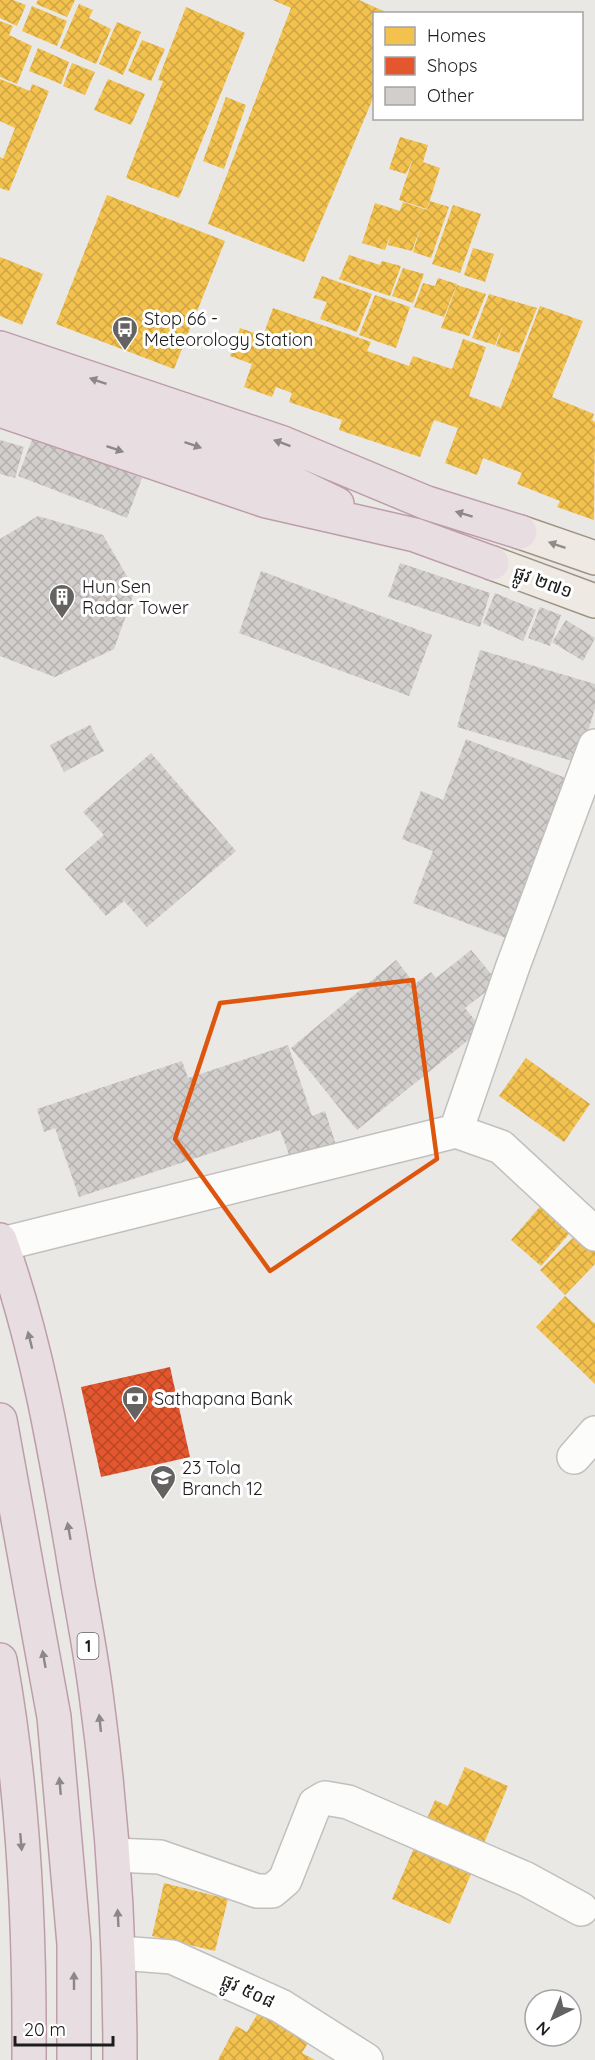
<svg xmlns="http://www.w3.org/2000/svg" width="595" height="2060" font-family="Quicksand,'Noto Sans Khmer',sans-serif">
	<defs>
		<pattern id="homes-cross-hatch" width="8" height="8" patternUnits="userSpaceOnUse" patternTransform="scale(1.5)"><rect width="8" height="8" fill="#f2c14e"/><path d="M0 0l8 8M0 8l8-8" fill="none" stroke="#cfa544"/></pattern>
		<pattern id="shops-cross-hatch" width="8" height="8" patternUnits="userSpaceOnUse" patternTransform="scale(1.5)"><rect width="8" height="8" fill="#e4572e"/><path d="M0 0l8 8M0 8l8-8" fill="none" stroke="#b84726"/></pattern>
		<pattern id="building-cross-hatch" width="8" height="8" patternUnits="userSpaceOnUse" patternTransform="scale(1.5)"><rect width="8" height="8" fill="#d1cecc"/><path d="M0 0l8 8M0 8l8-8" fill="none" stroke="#b3b0af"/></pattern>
	</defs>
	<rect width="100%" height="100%" fill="#eae8e5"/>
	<path fill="url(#homes-cross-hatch)" d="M 0,0 L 13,0 L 26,5 L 17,26 L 0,18 Z
		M 38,0 L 75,0 L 67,17 L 36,4 Z
		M 273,0 L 359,0 L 390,14 L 374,14 L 374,96 L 304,262 L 208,224 L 291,8 Z
		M 79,4 L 93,10 L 89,18 L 111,29 L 96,64 L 60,48 Z
		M 32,6 L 67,21 L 57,46 L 22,31 Z
		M 186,7 L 245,33 L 179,198 L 126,178 L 163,81 L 158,80 Z
		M 0,21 L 13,26 L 9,35 L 32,46 L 17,84 L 0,77 Z
		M 117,22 L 141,32 L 123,75 L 99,64 Z
		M 142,40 L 165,49 L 151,81 L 128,71 Z
		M 38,48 L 69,62 L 61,84 L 29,71 Z
		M 72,63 L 95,72 L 85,95 L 63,86 Z
		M 0,79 L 30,91 L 32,84 L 49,91 L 9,191 L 0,188 L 0,157 L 3,159 L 15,128 L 0,121 Z
		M 108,79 L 145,94 L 131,125 L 94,110 Z
		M 226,97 L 246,105 L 224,169 L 203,161 Z
		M 400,137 L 428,145 L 423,162 L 440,168 L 427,209 L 399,200 L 413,159 L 406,174 L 389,169 Z
		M 107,195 L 225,241 L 174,369 L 56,324 Z
		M 430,201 L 449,207 L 431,258 L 413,252 L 421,226 L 412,251 L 388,245 L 390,236 L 385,250 L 362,243 L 375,203 L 400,211 L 403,202 L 427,210 Z
		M 453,205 L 481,214 L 460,273 L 432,264 Z
		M 473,248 L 494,254 L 485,282 L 464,275 Z
		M 349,255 L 380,265 L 382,261 L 401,266 L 390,296 L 339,279 Z
		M 0,257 L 43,274 L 22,325 L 0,316 Z
		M 403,268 L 424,274 L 413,303 L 392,296 Z
		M 322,276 L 372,294 L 357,332 L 320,319 L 327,302 L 313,298 Z
		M 438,278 L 457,284 L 444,317 L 414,307 L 423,283 L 435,286 Z
		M 457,285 L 486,294 L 469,336 L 441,328 Z
		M 489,294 L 537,308 L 519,353 L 496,346 L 503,325 L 495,345 L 472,338 Z
		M 375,295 L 410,307 L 396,348 L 359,335 Z
		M 540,306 L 583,321 L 552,397 L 594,414 L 592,420 L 595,422 L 594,520 L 557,507 L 560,501 L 517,484 L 522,473 L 483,458 L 477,475 L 445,463 L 458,428 L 434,420 L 420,457 L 339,430 L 342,420 L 289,402 L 292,393 L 276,387 L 272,397 L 244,387 L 252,364 L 230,356 L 240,328 L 263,336 L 273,308 L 371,342 L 367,351 L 409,366 L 413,356 L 452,369 L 463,339 L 486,347 L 469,396 L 501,408 Z
		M 526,1058 L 590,1104 L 564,1142 L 499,1096 Z
		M 552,1193 L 582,1219 L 541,1266 L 511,1240 Z
		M 577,1234 L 595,1252 L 595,1264 L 565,1295 L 540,1270 Z
		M 565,1296 L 594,1323 L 595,1322 L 595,1384 L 536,1327 Z
		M 465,1767 L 508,1786 L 450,1924 L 392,1899 L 435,1800 L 448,1806 Z
		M 164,1883 L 228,1899 L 215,1951 L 152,1936 Z
		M 258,2013 L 309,2041 L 302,2053 L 315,2060 L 218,2060 L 236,2026 L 247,2032 Z"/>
	<path fill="url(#shops-cross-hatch)" d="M 170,1367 L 190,1457 L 101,1477 L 81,1387 Z"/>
	<path fill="url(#building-cross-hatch)" d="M 33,437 L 142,478 L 127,518 L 18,476 Z
		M 0,440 L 24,447 L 15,478 L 0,474 Z
		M 38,516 L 103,535 L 135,590 L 114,649 L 55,677 L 0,656 L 0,539 Z
		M 400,563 L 490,593 L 480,627 L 388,597 Z
		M 261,571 L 432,635 L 409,696 L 239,633 Z
		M 495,593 L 536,610 L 523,641 L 483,623 Z
		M 540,607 L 561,615 L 550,646 L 528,638 Z
		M 566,620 L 595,638 L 583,661 L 552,642 Z
		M 480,650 L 595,684 L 595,708 L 579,763 L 457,727 Z
		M 90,725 L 104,751 L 64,772 L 50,745 Z
		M 466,739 L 571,780 L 511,940 L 413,903 L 433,851 L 402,839 L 421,791 L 443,800 Z
		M 151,753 L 236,851 L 147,927 L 124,901 L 106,916 L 65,869 L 104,835 L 83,812 Z
		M 471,950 L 498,982 L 465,1008 L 482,1029 L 357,1130 L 291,1048 L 396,960 L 415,984 L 431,972 L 436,978 Z
		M 288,1045 L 312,1116 L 325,1111 L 336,1145 L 291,1160 L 280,1130 L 79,1197 L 55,1128 L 44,1132 L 37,1109 L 182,1061 L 188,1078 Z"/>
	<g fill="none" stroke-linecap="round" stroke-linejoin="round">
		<defs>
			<path id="minor" d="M 456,1131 L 501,1147 L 595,1234
				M 2,1244 L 456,1131 L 513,966 L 595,746
				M 574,1457 L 595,1433
				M 114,1855 L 160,1857 L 257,1891 L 272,1891 L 285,1880 L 315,1804 L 325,1798 L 348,1802 L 526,1879 L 581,1909
				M 120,1953 L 172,1957 L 281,2006 L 366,2060"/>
			<path id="major" d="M 520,532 L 595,558
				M 492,563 L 595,601"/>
			<path id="highway" d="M 0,348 L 283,443 L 427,503 L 520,532
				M 0,379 L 271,472 L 337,504
				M 0,410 L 266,501 L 415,535 L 492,563
				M 0,1240 C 36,1340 54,1445 72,1549 C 80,1600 91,1651 97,1702 C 113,1821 120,1940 120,2060
				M 0,1420 L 54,1717 L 74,1944 L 74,2060
				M 0,1660 C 24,1791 30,1926 29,2060"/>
		</defs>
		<use href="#minor" stroke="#c1c0bf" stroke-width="36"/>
		<use href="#major" stroke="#9f9383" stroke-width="36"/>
		<use href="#highway" stroke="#be9daa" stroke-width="36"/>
		<use href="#minor" stroke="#fcfcfb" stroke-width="33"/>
		<use href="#major" stroke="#efe9e3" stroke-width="33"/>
		<use href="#highway" stroke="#e8dee1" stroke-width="33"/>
	</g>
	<defs><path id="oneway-solid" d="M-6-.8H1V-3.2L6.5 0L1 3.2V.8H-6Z" transform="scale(1.5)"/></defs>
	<g fill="#8c8788">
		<use href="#oneway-solid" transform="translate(98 381) rotate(-161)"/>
		<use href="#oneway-solid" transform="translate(282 443) rotate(-160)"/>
		<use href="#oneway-solid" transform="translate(193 445) rotate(19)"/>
		<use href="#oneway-solid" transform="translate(115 449) rotate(19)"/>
		<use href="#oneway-solid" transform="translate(464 514) rotate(-163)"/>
		<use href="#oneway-solid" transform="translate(30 1340) rotate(-104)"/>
		<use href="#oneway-solid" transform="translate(69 1531) rotate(-100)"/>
		<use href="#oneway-solid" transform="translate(44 1659) rotate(-100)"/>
		<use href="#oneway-solid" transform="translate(100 1723) rotate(-96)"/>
		<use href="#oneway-solid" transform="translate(60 1786) rotate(-95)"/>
		<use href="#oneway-solid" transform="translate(21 1842) rotate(85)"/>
		<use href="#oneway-solid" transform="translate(118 1918) rotate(-93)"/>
		<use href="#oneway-solid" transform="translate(74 1981) rotate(-90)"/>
	</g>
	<use fill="#908d89" href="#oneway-solid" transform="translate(557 545) rotate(-161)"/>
	<path fill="none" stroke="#de560d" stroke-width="4.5" stroke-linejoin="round" d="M 413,980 L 437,1159 L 270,1271 L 175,1139 L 220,1003 Z"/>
	<defs>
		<symbol id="bus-pin" viewBox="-11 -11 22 30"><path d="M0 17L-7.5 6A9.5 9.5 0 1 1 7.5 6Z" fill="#646362" stroke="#fff"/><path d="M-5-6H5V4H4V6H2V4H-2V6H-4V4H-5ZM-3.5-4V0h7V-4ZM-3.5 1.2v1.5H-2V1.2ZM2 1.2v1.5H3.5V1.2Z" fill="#fff"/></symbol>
		<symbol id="building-pin" viewBox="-11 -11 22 30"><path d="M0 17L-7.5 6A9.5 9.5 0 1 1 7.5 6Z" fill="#646362" stroke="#fff"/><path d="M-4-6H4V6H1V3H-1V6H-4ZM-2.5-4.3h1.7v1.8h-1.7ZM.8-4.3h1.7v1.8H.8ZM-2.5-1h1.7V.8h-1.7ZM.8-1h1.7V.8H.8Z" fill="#fff"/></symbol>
		<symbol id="bank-pin" viewBox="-11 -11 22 30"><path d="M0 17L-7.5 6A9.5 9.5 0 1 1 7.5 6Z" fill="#646362" stroke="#fff"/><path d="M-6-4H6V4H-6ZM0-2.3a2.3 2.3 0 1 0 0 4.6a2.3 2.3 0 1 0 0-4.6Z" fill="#fff"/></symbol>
		<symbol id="school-pin" viewBox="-11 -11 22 30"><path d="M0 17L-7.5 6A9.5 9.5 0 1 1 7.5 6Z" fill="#646362" stroke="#fff"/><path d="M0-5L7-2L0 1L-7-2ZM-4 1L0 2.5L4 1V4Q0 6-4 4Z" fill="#fff"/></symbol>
	</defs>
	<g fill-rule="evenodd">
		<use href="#bus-pin" x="110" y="314" width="30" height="40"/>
		<use href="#building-pin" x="47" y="582" width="30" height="40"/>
		<use href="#bank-pin" x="120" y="1384" width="30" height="40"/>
		<use href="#school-pin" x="148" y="1463" width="30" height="40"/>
	</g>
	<g text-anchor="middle" stroke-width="6" stroke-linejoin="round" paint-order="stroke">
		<rect fill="#fff" stroke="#606060" stroke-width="1.5" x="77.5" y="1633" width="21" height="26" rx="4.5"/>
		<g font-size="16" font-weight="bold" fill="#1c1c1c">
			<text x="88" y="1652">1</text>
		</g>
		<g font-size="18" fill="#1c1c1c" stroke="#fff" text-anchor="start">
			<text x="144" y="325">Stop 66 -<tspan x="144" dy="21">Meteorology Station</tspan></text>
			<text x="82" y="593">Hun Sen<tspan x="82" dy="21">Radar Tower</tspan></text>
			<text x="154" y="1405">Sathapana Bank</text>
			<text x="182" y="1474">23 Tola<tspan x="182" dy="21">Branch 12</tspan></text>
		</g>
		<g font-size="18" fill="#1c1c1c" stroke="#fff">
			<text transform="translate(543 582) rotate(20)" y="6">ផ្លូវ ២៧១</text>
			<text transform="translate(248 1991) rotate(25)" y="6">ផ្លូវ ៥០៨</text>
		</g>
	</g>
	<rect x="373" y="12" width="210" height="108" fill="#ffffff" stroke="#a4a4a4" stroke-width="1.5"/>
	<rect x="385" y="27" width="30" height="18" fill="#f2c14e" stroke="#a4a4a4" stroke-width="1.5"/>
	<text x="427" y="42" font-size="18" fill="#1c1c1c">Homes</text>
	<rect x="385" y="57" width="30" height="18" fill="#e4572e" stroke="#a4a4a4" stroke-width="1.5"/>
	<text x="427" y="72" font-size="18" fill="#1c1c1c">Shops</text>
	<rect x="385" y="87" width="30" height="18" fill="#d1cecc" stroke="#a4a4a4" stroke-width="1.5"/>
	<text x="427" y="102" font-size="18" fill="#1c1c1c">Other</text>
	<g transform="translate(553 2018) rotate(223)"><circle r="28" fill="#ffffff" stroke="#a4a4a4" stroke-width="1.5"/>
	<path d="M0-4.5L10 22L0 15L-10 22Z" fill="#646362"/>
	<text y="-9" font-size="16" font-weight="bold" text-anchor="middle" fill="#1c1c1c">N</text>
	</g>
	<path d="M15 2036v9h98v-9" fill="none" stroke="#1c1c1c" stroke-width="3"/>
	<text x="24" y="2036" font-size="18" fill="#1c1c1c" stroke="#ffffff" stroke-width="4.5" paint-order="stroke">20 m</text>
</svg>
